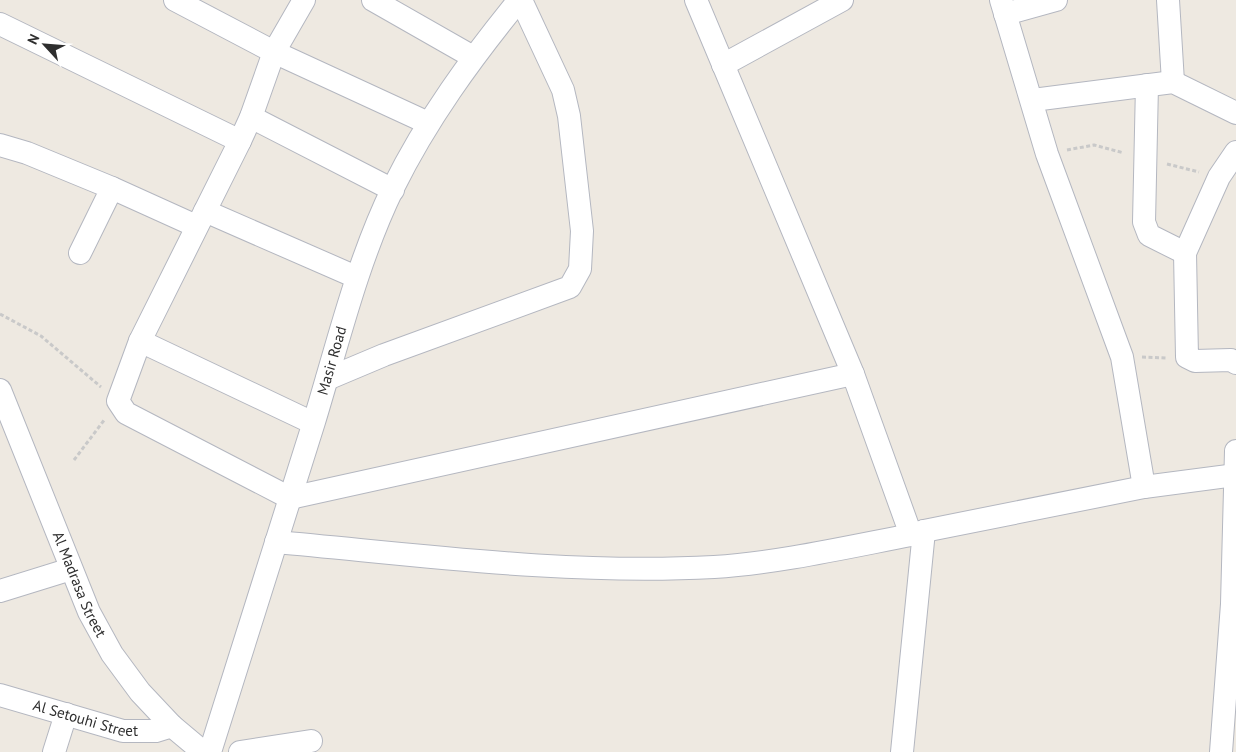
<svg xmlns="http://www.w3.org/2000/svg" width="1236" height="752" font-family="'PT Sans',sans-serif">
	<rect width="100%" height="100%" fill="#eee9e1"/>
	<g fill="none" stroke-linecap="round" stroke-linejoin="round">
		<defs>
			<g id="minor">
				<path d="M 175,0 L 274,52 L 428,123"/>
				<path d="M 304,0 L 274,52 L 251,117 L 240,141 L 140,341 L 118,401 L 126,413 L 290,498 L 853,374"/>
				<path d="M 373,0 L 473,57"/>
				<path d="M 696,0 L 853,374 L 911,535"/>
				<path d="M 1001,0 L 1047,154 L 1122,357 L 1144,487"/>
				<path d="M 1168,0 L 1173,82"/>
				<path d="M 1005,14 L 1056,0"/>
				<path d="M 0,24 L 240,141"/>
				<path d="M 723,65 L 842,0"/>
				<path d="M 1147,85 L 1144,222 L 1149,235 L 1185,253"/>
				<path d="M 1033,100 L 1173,82 L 1236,113"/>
				<path d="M 251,117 L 393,190"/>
				<path d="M 0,145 L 27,153 L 112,188 L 80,253"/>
				<path d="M 1236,152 L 1219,177 L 1185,253 L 1187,357 L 1195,361 L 1231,360 L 1236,363"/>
				<path d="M 112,188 L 196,226"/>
				<path d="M 205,211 L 356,277"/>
				<path d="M 140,341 L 313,423"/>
				<path d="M 327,379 L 384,355 L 570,287 L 580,269 L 582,231 L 569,116 L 563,90 L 521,0"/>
				<path id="s1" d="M 0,390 L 89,612 L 112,654 L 140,692 L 172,726 L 203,752"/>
				<path d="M 276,542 C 421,555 567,575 714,567 C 778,563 848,547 911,535 L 924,531 L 1144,487 L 1236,475"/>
				<path d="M 0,591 L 71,569"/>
				<path id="s2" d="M 0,695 L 123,731 L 156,731 L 172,726"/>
				<path d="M 54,752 L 66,714"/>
				<path id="s3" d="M 210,752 C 245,642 280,532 314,422 C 338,343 357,262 393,188 C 427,119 471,59 519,0"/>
				<path d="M 240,752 L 311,741"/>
				<path d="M 902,752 L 924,531"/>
				<path d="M 1221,752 L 1232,604 L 1236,451"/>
			</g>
		</defs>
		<use href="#minor" stroke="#b4b7c0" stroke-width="24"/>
		<path stroke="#c9c9c9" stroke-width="3" stroke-dasharray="4 2.5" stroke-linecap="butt" d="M 1067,150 L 1094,145 L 1124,153
			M 1167,164 L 1199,172
			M 0,314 L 41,336 L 101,387
			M 1142,357 L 1166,358
			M 74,460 L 105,419"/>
		<use href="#minor" stroke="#fff" stroke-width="22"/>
	</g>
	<g text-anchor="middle" stroke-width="4.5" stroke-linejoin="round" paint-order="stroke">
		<g font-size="15" fill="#2e2e2e" stroke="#fff">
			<text dy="5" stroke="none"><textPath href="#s3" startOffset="410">Masir Road</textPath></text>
			<text dy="5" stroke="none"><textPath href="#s1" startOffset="210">Al Madrasa Street</textPath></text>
			<text dy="5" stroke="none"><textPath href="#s2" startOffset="89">Al Setouhi Street</textPath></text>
		</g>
	</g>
	<g transform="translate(45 45) rotate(296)" stroke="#ffffff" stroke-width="4" paint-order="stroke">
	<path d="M0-4L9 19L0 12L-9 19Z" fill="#2e2e2e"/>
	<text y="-8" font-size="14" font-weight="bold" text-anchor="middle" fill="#2e2e2e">N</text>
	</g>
</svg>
